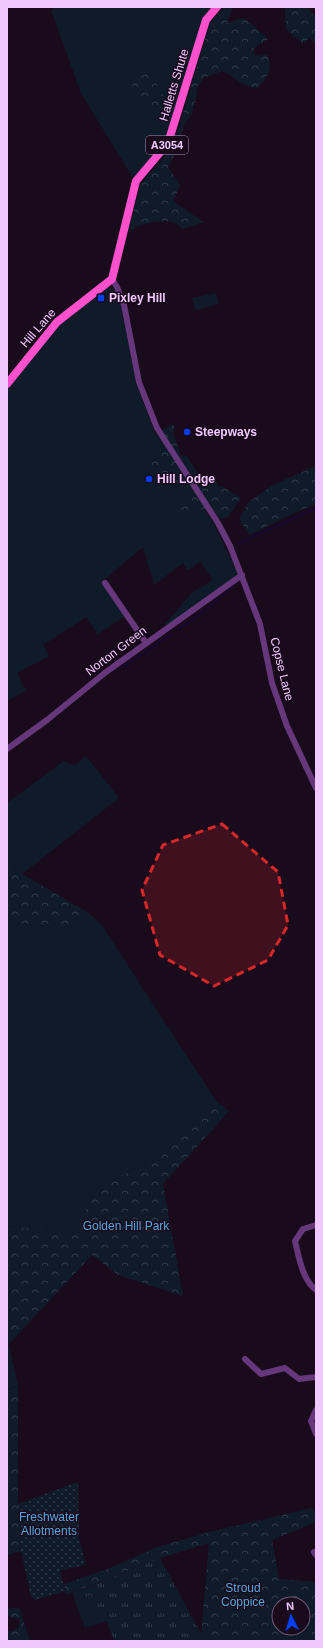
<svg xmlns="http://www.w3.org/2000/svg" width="323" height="1648" font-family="Helvetica,sans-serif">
	<defs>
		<pattern id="forest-crowns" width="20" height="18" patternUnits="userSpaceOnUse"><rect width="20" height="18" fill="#101b2a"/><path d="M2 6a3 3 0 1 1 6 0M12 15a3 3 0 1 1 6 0" fill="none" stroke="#333b4a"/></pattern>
		<pattern id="park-tufts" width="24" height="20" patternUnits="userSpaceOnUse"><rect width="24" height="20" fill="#101b2a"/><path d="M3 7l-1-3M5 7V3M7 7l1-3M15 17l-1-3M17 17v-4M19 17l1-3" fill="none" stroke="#333b4a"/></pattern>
		<pattern id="garden-dots" width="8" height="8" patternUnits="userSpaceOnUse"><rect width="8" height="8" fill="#101b2a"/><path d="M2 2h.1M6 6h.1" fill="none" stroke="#333b4a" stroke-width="1.8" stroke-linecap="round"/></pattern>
	</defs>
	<rect width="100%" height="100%" fill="#190b1c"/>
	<path fill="#101b2a" d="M 56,7 L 214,7 L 167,140 L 133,178 L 81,93 L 51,10 Z
		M 107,287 L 115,289 L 121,306 L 136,383 L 154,431 L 214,524 L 239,577 L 167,628 L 165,624 L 193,592 L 213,580 L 200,562 L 188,570 L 183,563 L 154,585 L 143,547 L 101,582 L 127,615 L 98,634 L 86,617 L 43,645 L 49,656 L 17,673 L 26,691 L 7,701 L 7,389 L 60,323 Z
		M 216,293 L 219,304 L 195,310 L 192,298 Z
		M 86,756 L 119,798 L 22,874 L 7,854 L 7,803 L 64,761 L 74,766 Z
		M 87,912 L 101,924 L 216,1101 L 141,1167 L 100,1185 L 72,1232 L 7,1226 L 7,922 L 62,929 Z
		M 9,1345 L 18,1386 L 7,1391 L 7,1346 Z
		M 91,1595 L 100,1623 L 85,1628 L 75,1601 Z"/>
	<path fill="url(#forest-crowns)" fill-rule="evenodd" d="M 224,7 L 233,7 L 227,23 L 244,18 L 268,39 L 254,48 L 255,56 L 267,55 C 274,70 267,78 257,88 C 239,86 237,77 222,71 L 204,78 L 197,87 L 196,98 L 192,113 L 184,125 L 176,152 L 168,167 L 180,185 L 173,201 L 203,222 L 183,229 C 180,227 178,224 175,223 C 160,218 141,224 128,231 L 141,184 L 173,147 L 210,23 Z
		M 285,7 L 306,7 L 316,17 L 316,46 L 310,38 L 302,43 L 286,29 Z
		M 152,72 L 159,75 L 157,83 L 158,93 L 171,97 L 152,110 L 144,97 L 129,94 L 132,91 L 133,81 L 142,75 Z
		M 174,424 C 175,429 173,431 174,435 C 175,442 179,447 180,455 L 188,457 C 191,465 196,469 200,476 L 208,475 L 215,478 L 218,486 L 223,487 L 241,498 L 228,517 L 220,519 L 211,507 L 181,520 L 175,510 L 191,494 L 185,484 L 179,482 L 168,485 L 163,483 L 150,464 L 166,450 L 156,433 Z
		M 316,466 L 316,504 L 294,513 L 250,535 L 239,519 L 248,503 L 271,486 Z
		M 7,854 L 22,874 L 87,912 L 62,929 L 7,922 Z
		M 216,1101 L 229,1111 L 163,1184 L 183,1296 L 118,1275 L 92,1255 L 7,1346 L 7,1226 L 72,1232 L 100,1185 L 141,1167 Z
		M 18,1386 L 18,1504 L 21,1551 L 7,1555 L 7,1391 Z
		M 311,1508 L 316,1515 L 316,1522 L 272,1540 L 279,1579 L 316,1582 L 316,1641 L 187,1641 L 201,1634 L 209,1543 L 160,1558 L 66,1595 L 64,1584 L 108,1569 L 157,1547 L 210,1532 ZM 279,1604 L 303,1604 L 303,1628 L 279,1628 Z
		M 19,1608 L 30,1641 L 7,1641 L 7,1632 L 14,1630 L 19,1627 L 19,1619 L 7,1616 L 7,1609 Z"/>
	<path fill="url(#park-tufts)" d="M 160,1558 L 201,1634 L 187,1641 L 114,1641 L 107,1621 L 100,1623 L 91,1595 L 75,1601 L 73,1593 Z"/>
	<path fill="url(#garden-dots)" d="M 78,1482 L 79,1538 L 86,1565 L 60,1570 L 65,1591 L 35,1600 L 31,1596 L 21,1551 L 18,1504 Z"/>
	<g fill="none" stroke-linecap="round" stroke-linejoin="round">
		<path stroke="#160938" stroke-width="1.5" d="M 239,543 L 316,508
			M 178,629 L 199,615 L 233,587
			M 123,667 L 172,634"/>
		<path stroke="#66377b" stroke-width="6" d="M 112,279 L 117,287 L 124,305 L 139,382 L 157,428 L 218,523 L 230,546 L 260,624 L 272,683 L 287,726 L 316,788
			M 105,583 L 146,643
			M 7,749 L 47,720 L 106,672 L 242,575
			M 316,1225 L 303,1229 L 295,1241 C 299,1257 302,1279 316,1290
			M 245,1359 L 261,1374 L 285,1368 L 299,1379 L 316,1377
			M 316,1410 L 311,1421 L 316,1434
			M 314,1552 L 316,1555"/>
		<path stroke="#fc50cd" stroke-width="8" d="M 7,384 L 57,322 L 112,279 L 136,181 L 168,143 L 206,20 L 217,7"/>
	</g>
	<path fill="#d62828" fill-opacity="0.2" stroke="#d62828" stroke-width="3" stroke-dasharray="8 5" stroke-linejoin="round" d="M 222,824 L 278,872 L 288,925 L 268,960 L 214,986 L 160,955 L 142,890 L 163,845 Z"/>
	<g fill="#043eee" stroke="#190b1c" stroke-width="1.5">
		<rect x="97" y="294" width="8" height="8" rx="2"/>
		<circle cx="187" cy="432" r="4"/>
		<circle cx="149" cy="479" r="4"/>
	</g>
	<g text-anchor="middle" stroke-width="3" stroke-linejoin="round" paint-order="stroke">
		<rect fill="#190b1c" stroke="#b08fba" stroke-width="1" x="146" y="136" width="42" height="18" rx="3"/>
		<g font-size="11" font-weight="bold" fill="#f1c8fe">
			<text x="167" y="149">A3054</text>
		</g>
		<g font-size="12" fill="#f1c8fe" stroke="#190b1c">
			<text transform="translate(174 85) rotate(-73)" y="4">Halletts Shute</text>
			<text transform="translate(38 328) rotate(-49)" y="4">Hill Lane</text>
			<text transform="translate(116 651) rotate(-37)" y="4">Norton Green</text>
			<text transform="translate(282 669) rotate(76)" y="4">Copse Lane</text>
		</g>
		<g font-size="12" font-weight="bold" fill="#f1c8fe" stroke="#190b1c" text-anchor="start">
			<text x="109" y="302">Pixley Hill</text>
			<text x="195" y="436">Steepways</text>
			<text x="157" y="483">Hill Lodge</text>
		</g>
		<g font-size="12" fill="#56a6dc" stroke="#190b1c">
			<text x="126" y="1230">Golden Hill Park</text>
			<text x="49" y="1521">Freshwater<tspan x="49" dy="14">Allotments</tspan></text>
			<text x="243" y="1592">Stroud<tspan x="243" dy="14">Coppice</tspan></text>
		</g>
	</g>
	<rect width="323" height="1648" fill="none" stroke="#f1c8fe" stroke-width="16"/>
	<g transform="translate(291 1616) rotate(355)"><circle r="19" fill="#190b1c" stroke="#6f5776"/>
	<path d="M0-3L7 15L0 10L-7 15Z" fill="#043eee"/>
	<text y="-6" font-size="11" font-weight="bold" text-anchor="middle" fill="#f1c8fe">N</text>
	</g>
</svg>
